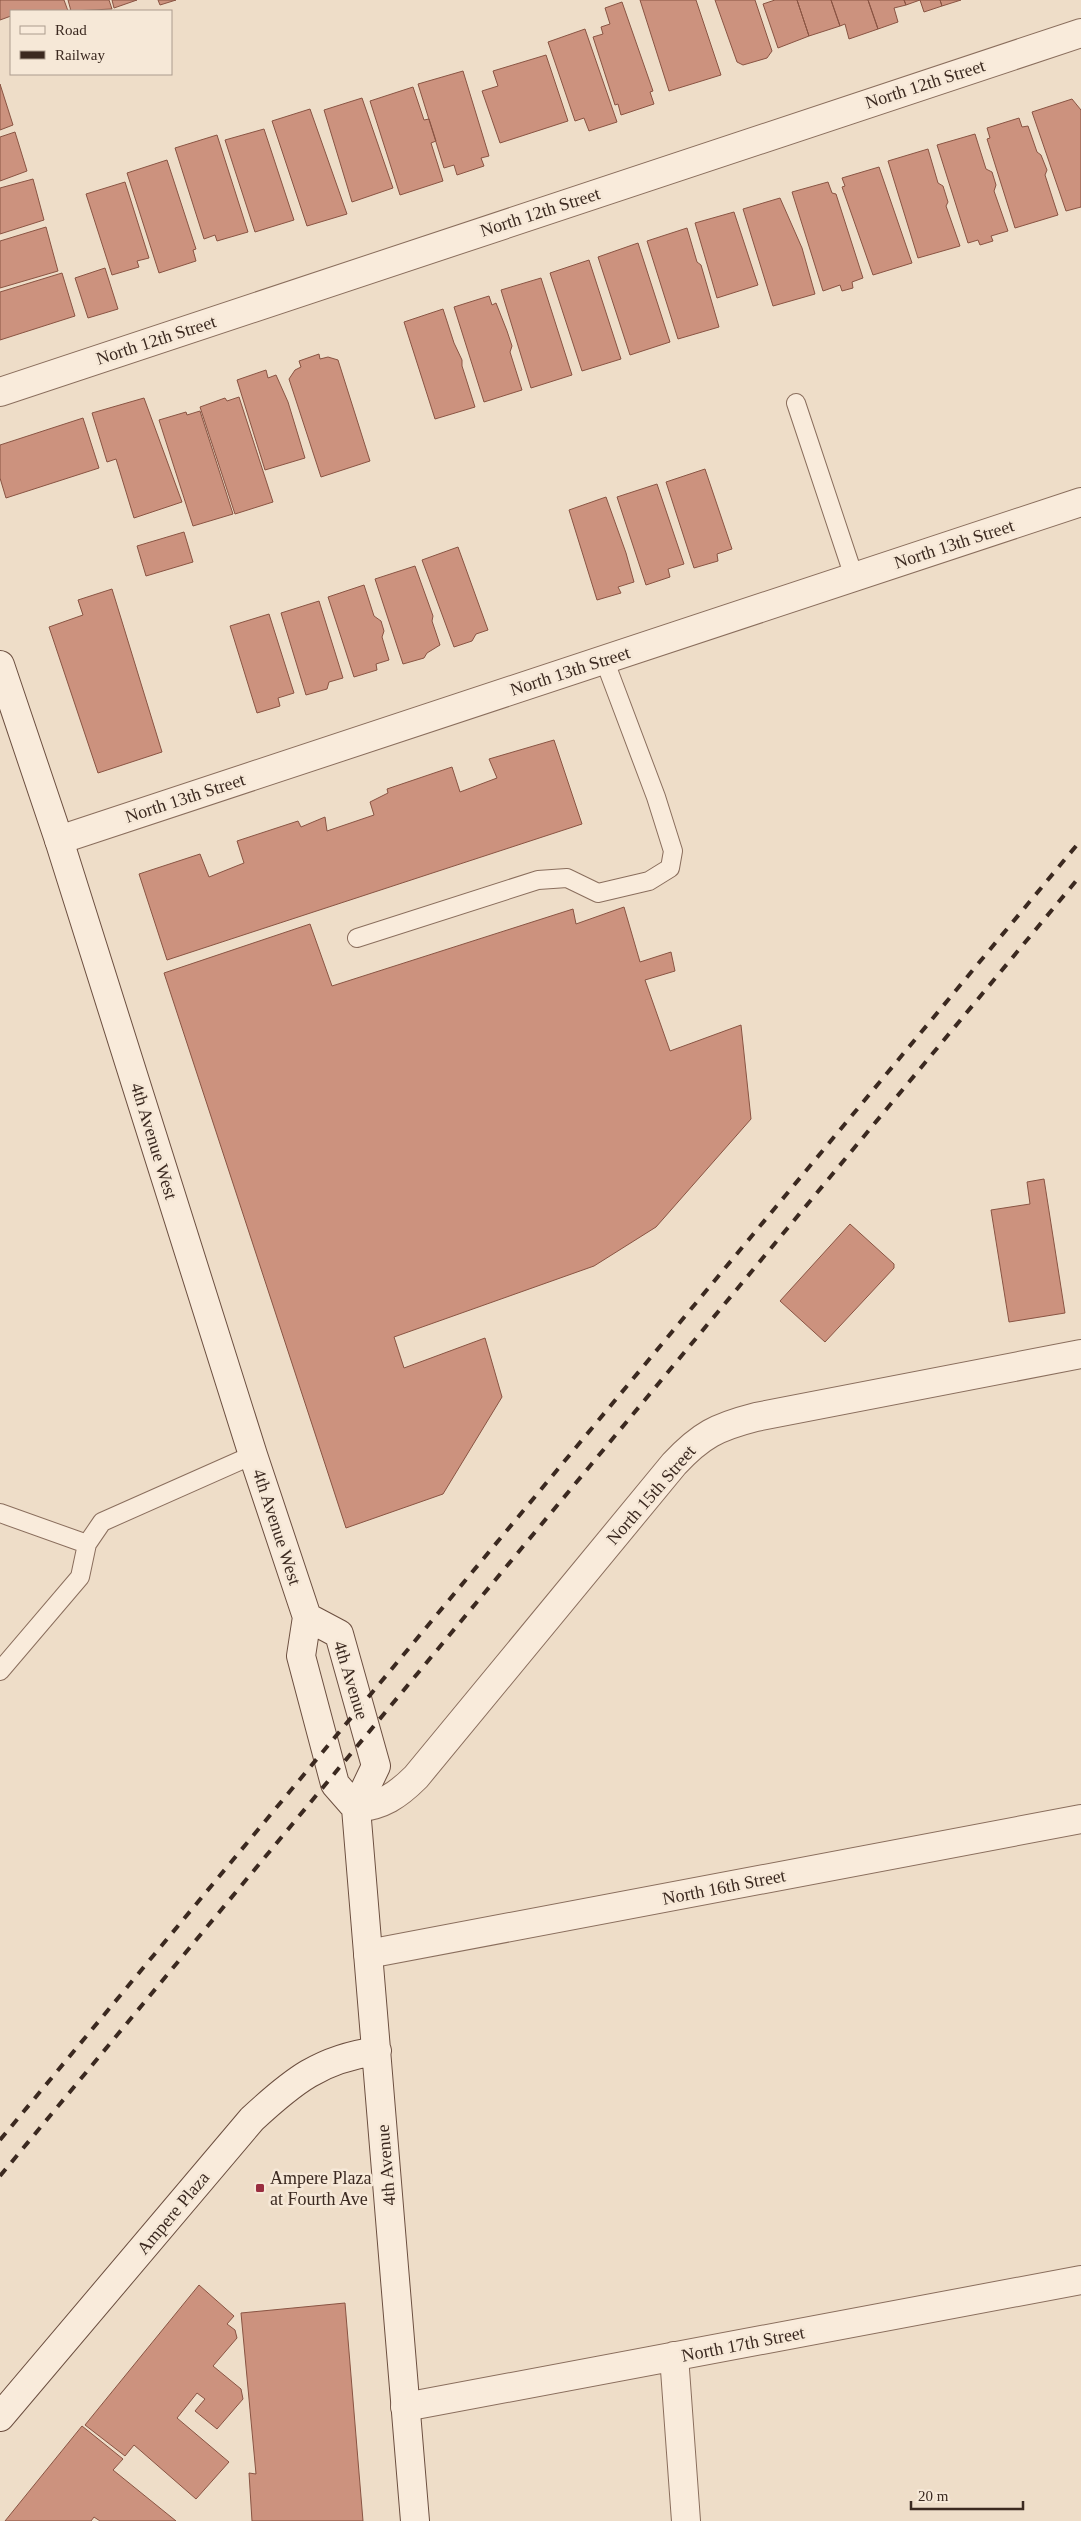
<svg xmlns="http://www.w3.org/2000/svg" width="1081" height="2521" font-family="'Times New Roman',serif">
	<rect width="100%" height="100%" fill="#eeddc8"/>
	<path fill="#cc927e" stroke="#895443" d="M 0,0 L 64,0 L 68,11 L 11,11 L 11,16 L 0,20 Z
		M 68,0 L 109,0 L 112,9 L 71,11 Z
		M 112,0 L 137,0 L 114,8 Z
		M 158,0 L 176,0 L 160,5 Z
		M 640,0 L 696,0 L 721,75 L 669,91 Z
		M 715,0 L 755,0 L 772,51 L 767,58 L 743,65 L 737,62 Z
		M 775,0 L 797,0 L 809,36 L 778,48 L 763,4 Z
		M 797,0 L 831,0 L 840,26 L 809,36 Z
		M 831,0 L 868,0 L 878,29 L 849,39 L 845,24 L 840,26 Z
		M 868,0 L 904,0 L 906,5 L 894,8 L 898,22 L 878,29 Z
		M 904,0 L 940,0 L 942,6 L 924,12 L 920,0 L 906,5 Z
		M 940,0 L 961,0 L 942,6 Z
		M 622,2 L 653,91 L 650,92 L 654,104 L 621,115 L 618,104 L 615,105 L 593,37 L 603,34 L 601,27 L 610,24 L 605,8 Z
		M 585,29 L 617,122 L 589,131 L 584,118 L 575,121 L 548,42 Z
		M 546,55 L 568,121 L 500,143 L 482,91 L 498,86 L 493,71 Z
		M 463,71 L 489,156 L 481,158 L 484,166 L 457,175 L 454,165 L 444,168 L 418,84 Z
		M 0,84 L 13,125 L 0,130 Z
		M 413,87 L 424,120 L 429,119 L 436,141 L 431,143 L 443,181 L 400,195 L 370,101 Z
		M 362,98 L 393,188 L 352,202 L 324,110 Z
		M 1072,99 L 1081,110 L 1081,207 L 1066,211 L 1032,112 Z
		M 310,109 L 347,214 L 307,226 L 272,121 Z
		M 1019,118 L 1022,127 L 1028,126 L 1037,152 L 1041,155 L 1047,170 L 1045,175 L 1058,215 L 1015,228 L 987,139 L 990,138 L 987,128 Z
		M 264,129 L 294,220 L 255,232 L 225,140 Z
		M 15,132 L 27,171 L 0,181 L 0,137 Z
		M 975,134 L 986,169 L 992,172 L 996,185 L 994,191 L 1008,231 L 991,236 L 993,241 L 980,245 L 978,240 L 968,243 L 937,145 Z
		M 217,135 L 248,232 L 217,241 L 215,235 L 204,239 L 175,148 Z
		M 928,149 L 938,183 L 943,186 L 948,202 L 946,206 L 960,246 L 918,258 L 888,161 Z
		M 167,160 L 196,249 L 193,250 L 196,261 L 159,273 L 127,173 Z
		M 879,167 L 912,263 L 873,275 L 842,187 L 845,186 L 842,178 Z
		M 33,179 L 44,220 L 0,234 L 0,188 Z
		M 125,182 L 149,258 L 137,261 L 139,267 L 112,275 L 86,194 Z
		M 828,182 L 832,193 L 836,194 L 863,278 L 852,282 L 853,288 L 842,291 L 840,285 L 823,291 L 792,192 Z
		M 780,198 L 802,248 L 815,294 L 773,306 L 743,209 Z
		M 734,212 L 758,285 L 717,298 L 695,223 Z
		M 46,227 L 58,271 L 0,288 L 0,241 Z
		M 687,228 L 697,262 L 701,265 L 719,327 L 678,339 L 647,241 Z
		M 638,243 L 670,342 L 630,355 L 598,257 Z
		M 589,260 L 621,359 L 582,371 L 550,273 Z
		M 105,268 L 118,309 L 88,318 L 75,278 Z
		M 62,273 L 75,316 L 0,340 L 0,292 Z
		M 541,278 L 572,375 L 531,388 L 501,290 Z
		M 489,296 L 492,305 L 496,303 L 507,331 L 512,346 L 510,352 L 522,390 L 484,402 L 454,307 Z
		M 443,309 L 454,343 L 462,360 L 462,366 L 475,407 L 435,419 L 404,322 Z
		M 319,354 L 320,359 L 328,357 L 338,360 L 370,461 L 321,477 L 289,379 L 295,370 L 301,367 L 299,361 Z
		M 266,370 L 268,378 L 276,375 L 288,402 L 305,458 L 265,470 L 237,380 Z
		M 239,397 L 273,502 L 235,514 L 200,407 L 225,398 L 227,401 Z
		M 144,398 L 182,502 L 134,518 L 116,459 L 107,462 L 92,413 Z
		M 200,411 L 233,514 L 193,526 L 159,420 L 186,412 L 187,415 Z
		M 83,418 L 99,468 L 6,498 L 0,478 L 0,445 Z
		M 705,469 L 732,549 L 717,554 L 718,561 L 694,568 L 666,482 Z
		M 657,484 L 684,564 L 668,569 L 670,577 L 646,585 L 617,497 Z
		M 606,497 L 626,553 L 634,582 L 618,587 L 621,593 L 597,600 L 569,510 Z
		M 184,532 L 193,562 L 146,576 L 137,546 Z
		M 458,547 L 488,630 L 476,634 L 472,641 L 454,647 L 422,560 Z
		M 415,566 L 433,616 L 432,621 L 440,645 L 427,653 L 424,658 L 403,664 L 375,579 Z
		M 364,585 L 374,616 L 381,621 L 384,631 L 382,637 L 389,660 L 376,664 L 377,670 L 354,677 L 328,597 Z
		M 112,589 L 162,752 L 98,773 L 49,627 L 83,615 L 78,600 Z
		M 319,601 L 343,678 L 329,682 L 327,689 L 306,695 L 281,613 Z
		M 269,614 L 294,693 L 278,698 L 280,706 L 257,713 L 230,626 Z
		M 554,740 L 582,824 L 167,960 L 139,874 L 200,854 L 209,877 L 244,863 L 237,841 L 298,821 L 301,827 L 325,817 L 327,831 L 374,815 L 370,802 L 388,793 L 387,789 L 452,767 L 460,792 L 497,778 L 489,759 Z
		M 624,907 L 640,962 L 671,952 L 675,971 L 645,980 L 670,1051 L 741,1025 L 751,1119 L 656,1227 L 594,1266 L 394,1337 L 404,1368 L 485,1338 L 502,1397 L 443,1494 L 346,1528 L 164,973 L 310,924 L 332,986 L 573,909 L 576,924 Z
		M 1044,1179 L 1065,1313 L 1009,1322 L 991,1210 L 1030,1204 L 1027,1182 Z
		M 850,1224 L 894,1264 L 894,1268 L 825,1342 L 780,1301 Z
		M 199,2285 L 234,2316 L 227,2324 L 235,2330 L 237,2338 L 213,2366 L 241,2389 L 243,2399 L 217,2429 L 195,2411 L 205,2399 L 197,2393 L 177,2418 L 229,2462 L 196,2499 L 134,2445 L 125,2456 L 85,2425 Z
		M 345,2303 L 363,2521 L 252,2521 L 249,2473 L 256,2474 L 241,2313 Z
		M 82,2426 L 123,2459 L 113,2470 L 176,2521 L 100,2521 L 94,2517 L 91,2521 L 5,2521 Z"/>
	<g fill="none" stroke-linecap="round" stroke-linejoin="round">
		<defs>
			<path id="lane" d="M 796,403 L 854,577
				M 357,938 L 538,880 L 567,878 L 598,893 L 649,881 L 670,868 L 673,851 L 656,797 L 604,659
				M 0,1513 L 87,1544
				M 0,1671 L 80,1577 L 87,1544 L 102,1522 L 253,1455"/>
			<path id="street" d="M 0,392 L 1081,33
				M 59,840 L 1081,502
				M 356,1808 C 382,1806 398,1795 416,1777 L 674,1464 C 701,1435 717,1427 756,1417 L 1081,1354
				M 368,1954 L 1081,1819
				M 674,2356 L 686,2521
				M 405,2407 L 1081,2280"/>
			<path id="secondary" d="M 0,665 L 59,840 L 253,1455 L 307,1617 L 301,1656 L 335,1784 L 356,1808
				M 307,1617 L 339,1634 L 376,1766 L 356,1808 L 415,2521
				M 0,2417 L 252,2119 C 293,2081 320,2059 377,2051"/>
		</defs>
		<use href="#lane" stroke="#8a6e5d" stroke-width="20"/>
		<use href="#street" stroke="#8a6e5d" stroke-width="30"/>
		<use href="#secondary" stroke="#6c4f40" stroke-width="30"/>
		<use href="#lane" stroke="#f9ebdb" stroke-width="18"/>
		<use href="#street" stroke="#f9ebdb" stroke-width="28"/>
		<use href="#secondary" stroke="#f9ebdb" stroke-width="28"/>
		<path stroke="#3b2920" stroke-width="4" stroke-dasharray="9 9" stroke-linecap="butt" d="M 0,2140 L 1081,840
			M 0,2176 L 1081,875"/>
	</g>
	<rect fill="#992d3f" stroke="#f6e8d7" stroke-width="2" x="255" y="2183" width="10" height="10" rx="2.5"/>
	<g text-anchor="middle" stroke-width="5" stroke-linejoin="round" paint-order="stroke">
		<g font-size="18" fill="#3b2920" stroke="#f6e8d7">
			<text transform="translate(925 84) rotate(-18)" y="6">North 12th Street</text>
			<text transform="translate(540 212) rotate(-18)" y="6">North 12th Street</text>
			<text transform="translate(156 340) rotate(-18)" y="6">North 12th Street</text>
			<text transform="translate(954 544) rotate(-18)" y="6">North 13th Street</text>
			<text transform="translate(570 671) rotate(-18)" y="6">North 13th Street</text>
			<text transform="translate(185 798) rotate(-18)" y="6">North 13th Street</text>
			<text transform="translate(154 1141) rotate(73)" y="6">4th Avenue West</text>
			<text transform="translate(651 1495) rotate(-49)" y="6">North 15th Street</text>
			<text transform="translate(277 1527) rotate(72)" y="6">4th Avenue West</text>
			<text transform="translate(351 1680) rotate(73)" y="6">4th Avenue</text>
			<text transform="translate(724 1887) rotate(-11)" y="6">North 16th Street</text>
			<text transform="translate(386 2165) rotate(-95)" y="6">4th Avenue</text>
			<text transform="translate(173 2213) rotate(-50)" y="6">Ampere Plaza</text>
			<text transform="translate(743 2344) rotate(-11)" y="6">North 17th Street</text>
		</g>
		<g font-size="18" fill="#3b2920" stroke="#f6e8d7" text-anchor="start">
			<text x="270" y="2184">Ampere Plaza<tspan x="270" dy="21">at Fourth Ave</tspan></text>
		</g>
	</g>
	<rect x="10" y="10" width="162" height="65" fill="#f6e8d7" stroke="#ab9c8e"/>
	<rect x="20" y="26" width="25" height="8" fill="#f9ebdb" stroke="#ab9c8e"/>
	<text x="55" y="35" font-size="15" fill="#3b2920">Road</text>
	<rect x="20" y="51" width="25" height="8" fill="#3b2920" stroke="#ab9c8e"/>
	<text x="55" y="60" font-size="15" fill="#3b2920">Railway</text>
	<path d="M911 2501v8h112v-8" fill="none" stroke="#3b2920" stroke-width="2.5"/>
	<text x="918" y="2501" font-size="15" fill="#3b2920" stroke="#f6e8d7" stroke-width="4" paint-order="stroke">20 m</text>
</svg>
